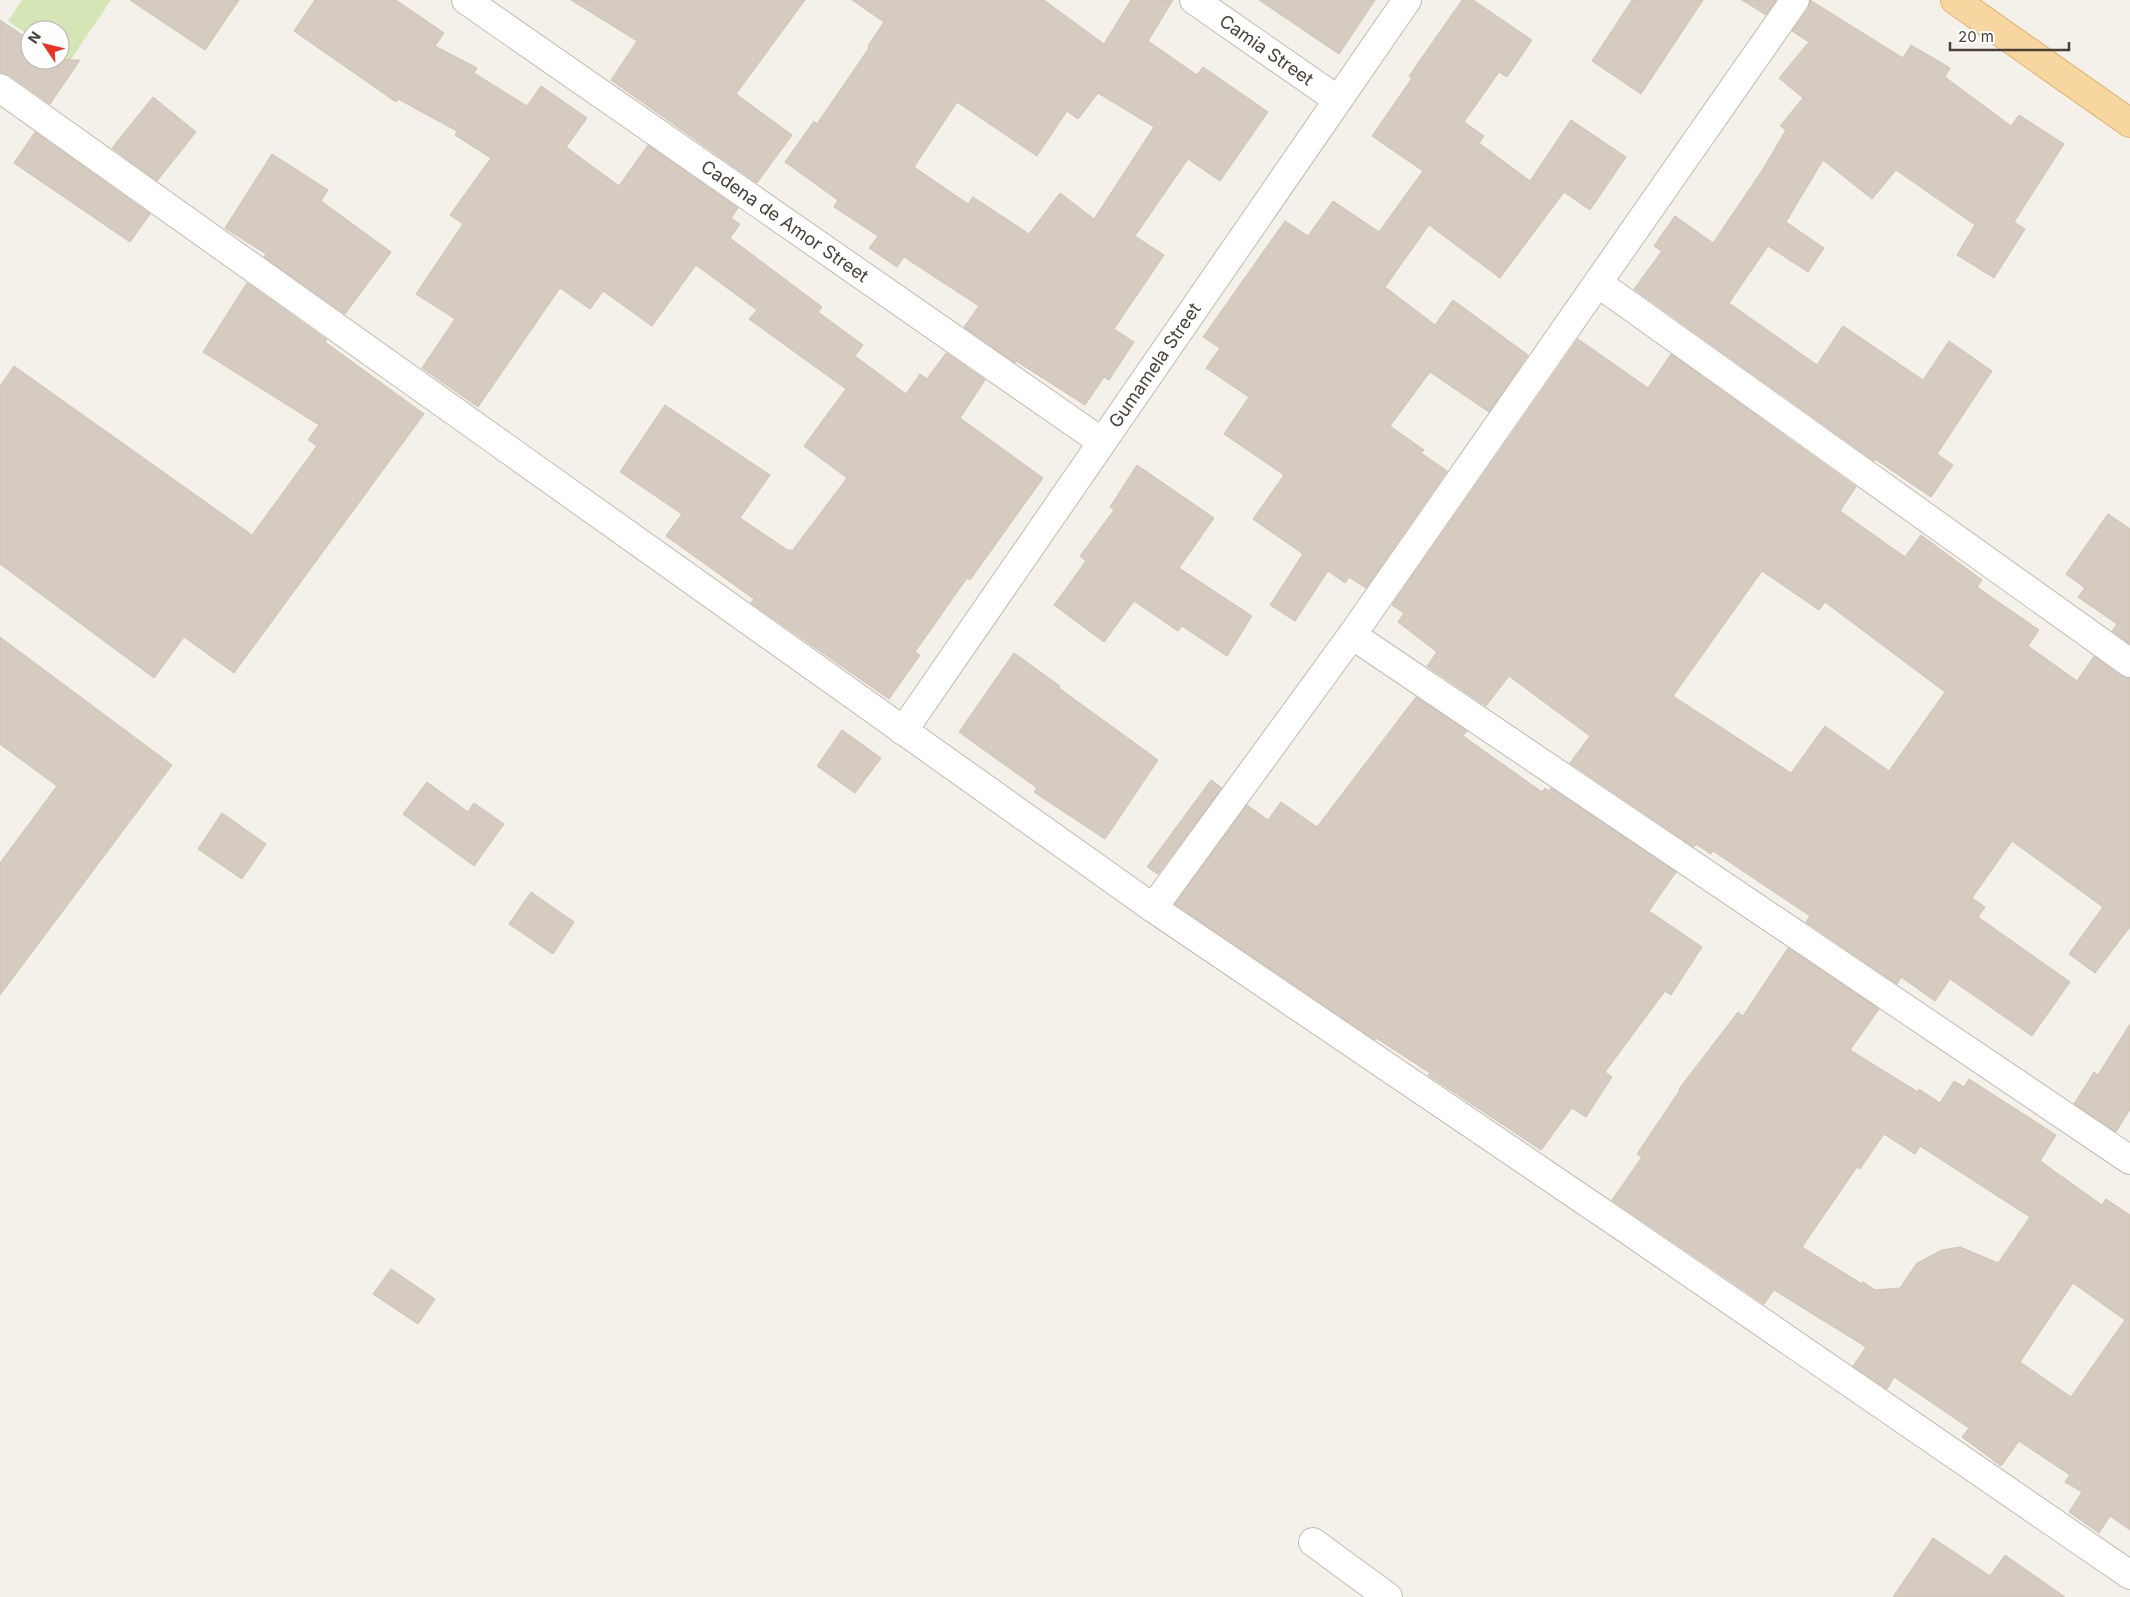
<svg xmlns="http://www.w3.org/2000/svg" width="2130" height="1597" font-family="Inter,sans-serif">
	<rect width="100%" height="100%" fill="#f4f0ea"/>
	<path fill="#d5e6b6" d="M 22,0 L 111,0 L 69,62 L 60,56 L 60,30 L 30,30 L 30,36 L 8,21 Z"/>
	<path fill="#d5cbc0" stroke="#d0c2b4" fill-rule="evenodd" d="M 130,0 L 239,0 L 205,50 Z
		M 315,0 L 396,0 L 444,33 L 435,46 L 477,68 L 474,73 L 527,106 L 541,86 L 587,118 L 566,147 L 619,186 L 648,145 L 738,208 L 731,218 L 740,224 L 730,238 L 822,307 L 818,312 L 863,345 L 855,356 L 906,394 L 920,374 L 927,379 L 946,353 L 985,380 L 960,418 L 1043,478 L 970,580 L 967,578 L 915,652 L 920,655 L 889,699 L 751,603 L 754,599 L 666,536 L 682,514 L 620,472 L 665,405 L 770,475 L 740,518 L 789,551 L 790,549 L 792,551 L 847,478 L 804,446 L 846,389 L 749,319 L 757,310 L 696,265 L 652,326 L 603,291 L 590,309 L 560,288 L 478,407 L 422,368 L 455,319 L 416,294 L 463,224 L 450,215 L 491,158 L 455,135 L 457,131 L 398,99 L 396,102 L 294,31 Z
		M 571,0 L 805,0 L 736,94 L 792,135 L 757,183 L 611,80 L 637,41 Z
		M 852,0 L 1044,0 L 1104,44 L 1131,0 L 1173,0 L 1148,41 L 1197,75 L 1203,67 L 1268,112 L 1220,181 L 1188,159 L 1135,236 L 1164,255 L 1114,329 L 1134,342 L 1109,380 L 1104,377 L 1085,405 L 1016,361 L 1015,363 L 964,327 L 979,306 L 904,257 L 897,267 L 869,248 L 878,236 L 834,207 L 838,200 L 785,162 L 814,121 L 817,124 L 869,48 L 868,46 L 884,22 ZM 1098,93 L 1154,127 L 1094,219 L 1060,193 L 1029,234 L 973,197 L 968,204 L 914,167 L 957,102 L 1037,156 L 1067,111 L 1078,119 Z
		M 1259,0 L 1375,0 L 1339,54 Z
		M 1462,0 L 1473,0 L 1532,40 L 1507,77 L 1499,72 L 1464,122 L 1484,136 L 1479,143 L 1530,181 L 1571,120 L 1626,157 L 1590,210 L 1564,192 L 1500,278 L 1429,225 L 1385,287 L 1435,325 L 1453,300 L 1528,355 L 1489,412 L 1430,372 L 1390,426 L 1424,450 L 1421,453 L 1447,471 L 1366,588 L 1349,577 L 1345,583 L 1328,571 L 1295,621 L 1270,605 L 1303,554 L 1253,519 L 1284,475 L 1224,434 L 1249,397 L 1206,368 L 1220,348 L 1203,337 L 1285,221 L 1308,236 L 1333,201 L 1379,232 L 1423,171 L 1372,136 L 1412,78 L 1409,76 Z
		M 1632,0 L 1703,0 L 1641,94 L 1592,61 Z
		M 1742,0 L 1776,0 L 1766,15 Z
		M 1810,0 L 1903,58 L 1911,45 L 1950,68 L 1945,77 L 2011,126 L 2019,115 L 2064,144 L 2014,222 L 2025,229 L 1994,278 L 1957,255 L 1975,225 L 1896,170 L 1872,199 L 1823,160 L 1786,222 L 1824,248 L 1808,272 L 1768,246 L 1729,303 L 1817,365 L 1843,326 L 1923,380 L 1949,341 L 1992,371 L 1937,454 L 1953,465 L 1931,497 L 1875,459 L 1874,461 L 1634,289 L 1662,251 L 1654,246 L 1675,216 L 1713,243 L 1763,169 L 1786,130 L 1780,126 L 1803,98 L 1779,78 L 1809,42 L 1792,31 L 1808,9 Z
		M 0,20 L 30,40 L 30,60 L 80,60 L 50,104 L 9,75 L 0,72 Z
		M 153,97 L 196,132 L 157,181 L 112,148 Z
		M 35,132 L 150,214 L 130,242 L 14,163 Z
		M 272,154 L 328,190 L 321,201 L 391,252 L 345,314 L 264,257 L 266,254 L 225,228 Z
		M 247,283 L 327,340 L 325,342 L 424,414 L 234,673 L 184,637 L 154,678 L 0,564 L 0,386 L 14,366 L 252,535 L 317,446 L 308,440 L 319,425 L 203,352 Z
		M 1578,339 L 1648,388 L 1671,354 L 1856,487 L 1840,511 L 1905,557 L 1921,535 L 1982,580 L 1977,587 L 2039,630 L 2028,646 L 2077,681 L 2094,656 L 2121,676 L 2130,678 L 2130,927 L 2095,973 L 2069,954 L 2103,907 L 2012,841 L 1972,898 L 1985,907 L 1978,917 L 2070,982 L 2032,1036 L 1950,979 L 1935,1001 L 1901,977 L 1897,984 L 1806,922 L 1810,916 L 1713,851 L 1711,854 L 1696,844 L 1694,847 L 1570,763 L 1590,736 L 1509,676 L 1486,706 L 1427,666 L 1437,652 L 1398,622 L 1404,613 L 1392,605 ZM 1762,571 L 1819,610 L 1825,602 L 1945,692 L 1889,771 L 1825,726 L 1791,773 L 1673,696 Z
		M 1137,465 L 1214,518 L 1179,568 L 1252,616 L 1227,656 L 1182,626 L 1178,631 L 1134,601 L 1104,642 L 1054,605 L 1086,561 L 1080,556 L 1114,510 L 1110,507 Z
		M 2108,514 L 2130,529 L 2130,644 L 2112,631 L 2117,624 L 2078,597 L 2085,588 L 2066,574 Z
		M 0,637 L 172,765 L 0,995 L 0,863 L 57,786 L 0,744 Z
		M 1014,653 L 1060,686 L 1059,688 L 1158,760 L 1105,839 L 1034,792 L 1037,788 L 959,732 Z
		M 1416,697 L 1467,731 L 1463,736 L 1542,792 L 1545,788 L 1549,791 L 1551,788 L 1676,872 L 1649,911 L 1702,947 L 1671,995 L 1665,991 L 1605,1072 L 1612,1077 L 1586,1117 L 1572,1108 L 1541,1150 L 1428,1075 L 1430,1073 L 1376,1038 L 1375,1040 L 1175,904 L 1247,805 L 1268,820 L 1281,802 L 1317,827 Z
		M 842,730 L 881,758 L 855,793 L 817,766 Z
		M 1211,780 L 1222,788 L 1158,874 L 1147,867 Z
		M 427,782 L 468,812 L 474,803 L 504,824 L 474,866 L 403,814 Z
		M 222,813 L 266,844 L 242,879 L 198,849 Z
		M 531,892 L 574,922 L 553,954 L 509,924 Z
		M 1788,948 L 1879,1009 L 1850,1050 L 1918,1092 L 1919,1089 L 1940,1103 L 1954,1081 L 1964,1087 L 1969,1079 L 2056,1135 L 2040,1161 L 2102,1205 L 2106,1199 L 2130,1215 L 2130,1530 L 2110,1516 L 2099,1533 L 2069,1512 L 2082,1492 L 2065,1482 L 2070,1475 L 2019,1441 L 2001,1466 L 1962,1437 L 1969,1428 L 1894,1377 L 1887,1389 L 1853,1366 L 1866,1347 L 1774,1290 L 1764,1304 L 1612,1200 L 1642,1157 L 1637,1154 L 1680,1090 L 1679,1089 L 1738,1012 L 1743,1016 ZM 1884,1134 L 1915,1154 L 1920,1146 L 2030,1217 L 1998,1263 L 1960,1247 L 1942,1250 L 1917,1263 L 1900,1288 L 1875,1290 L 1863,1282 L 1862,1284 L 1802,1247 L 1857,1167 L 1860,1169 ZM 2073,1283 L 2125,1320 L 2071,1397 L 2020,1362 Z
		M 2130,1024 L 2130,1109 L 2116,1132 L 2074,1104 L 2094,1072 L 2098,1075 Z
		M 391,1269 L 435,1299 L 418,1324 L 373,1294 Z
		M 1933,1538 L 1990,1576 L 2005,1555 L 2065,1597 L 1893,1597 Z"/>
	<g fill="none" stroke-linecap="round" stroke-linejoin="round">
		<defs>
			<g id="minor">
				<path id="s1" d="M 466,0 L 1102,442"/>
				<path id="s2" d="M 1194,0 L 1338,100"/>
				<path d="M 0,88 L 1153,908 L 1622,1226 L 2130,1575"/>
				<path d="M 1598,283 L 2130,663"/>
				<path d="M 1352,635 L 2130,1160"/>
				<path id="s3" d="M 903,731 L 1407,0"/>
				<path d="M 1153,908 L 1352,635 L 1795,0"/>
				<path d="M 1313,1542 L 1388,1597"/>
			</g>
			<path id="major" d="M 1955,0 L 2130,123"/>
		</defs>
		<use href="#minor" stroke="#c2bab0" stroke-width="30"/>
		<use href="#major" stroke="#ddb16f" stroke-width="30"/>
		<use href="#minor" stroke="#fff" stroke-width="28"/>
		<use href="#major" stroke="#f8d69f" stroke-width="28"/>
	</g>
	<g text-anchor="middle" stroke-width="4" stroke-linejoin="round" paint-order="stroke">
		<g font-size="18" fill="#484039" stroke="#fff">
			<text dy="6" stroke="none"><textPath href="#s2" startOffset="88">Camia Street</textPath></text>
			<text dy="6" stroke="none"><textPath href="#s1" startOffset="388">Cadena de Amor Street</textPath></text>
			<text dy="6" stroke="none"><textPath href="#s3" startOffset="444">Gumamela Street</textPath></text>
		</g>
	</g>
	<g transform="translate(45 45) rotate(305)"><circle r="24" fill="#ffffff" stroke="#b6b3b0"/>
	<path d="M0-4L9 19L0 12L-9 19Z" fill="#ed3228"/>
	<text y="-8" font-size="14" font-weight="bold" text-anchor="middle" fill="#484039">N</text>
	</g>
	<path d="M1950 42v8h119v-8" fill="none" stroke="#484039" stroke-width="2.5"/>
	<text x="1958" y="42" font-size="15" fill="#484039" stroke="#ffffff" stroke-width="4" paint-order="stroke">20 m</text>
</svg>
